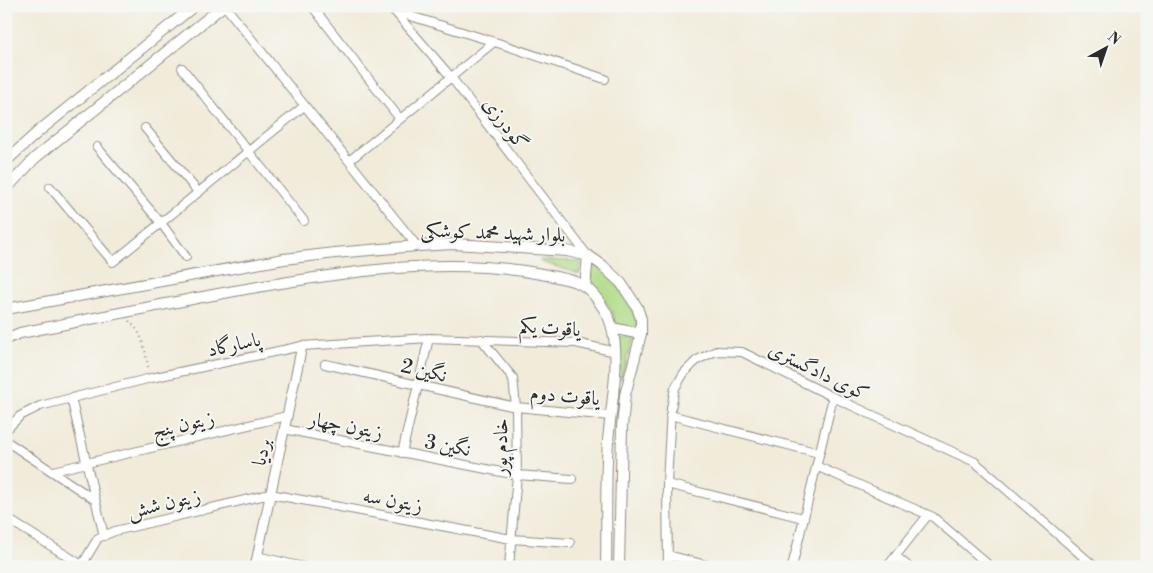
<svg xmlns="http://www.w3.org/2000/svg" width="1153" height="573" font-family="'Libre Bodoni',Amiri,serif">
	<rect width="100%" height="100%" fill="#f6f6f2"/>
	<filter id="ink" filterUnits="userSpaceOnUse"><feTurbulence type="fractalNoise" baseFrequency=".02" numOctaves="2"/><feDisplacementMap in="SourceGraphic" scale="10" xChannelSelector="R" yChannelSelector="G"/><feConvolveMatrix kernelMatrix="1 2 1 2 8 2 1 2 1" color-interpolation-filters="sRGB"/></filter>
	<filter id="wash" filterUnits="userSpaceOnUse"><feTurbulence type="fractalNoise" baseFrequency=".0096" numOctaves="4" result="noise"/><feDisplacementMap in="SourceGraphic" scale="20" xChannelSelector="R" yChannelSelector="G"/><feGaussianBlur stdDeviation="1.12" result="paint"/><feColorMatrix in="noise" values="0 0 0 0 0 0 0 0 0 0 0 0 0 0 0 0 0 1.4 0 .05"/><feComposite in="paint" operator="in"/></filter>
	<g filter="url(#wash)">
		<rect width="100%" height="100%" fill="#f1ebda"/>
		<path fill="#afda86" stroke="#6d8258" d="M 540,260 L 581,261 L 580,274 L 541,262 Z
			M 592,263 C 614,278 636,303 637,329 L 615,326 C 613,302 600,299 590,283 Z
			M 618,336 L 633,338 L 621,380 Z"/>
	</g>
	<g filter="url(#ink)">
		<g fill="none" stroke-linecap="round" stroke-linejoin="round">
			<defs>
				<path id="minor" d="M 225,6 L 417,246
					M 312,6 L 400,119
					M 378,6 L 498,43 L 605,79
					M 390,6 L 451,77 L 588,256
					M 403,14 L 413,6
					M 182,68 L 304,221
					M 145,128 L 198,192
					M 97,147 L 161,223 L 186,257
					M 349,161 L 494,42
					M 50,187 L 113,262 L 304,106
					M 481,339 L 513,378 L 516,407 L 517,475 L 509,567
					M 325,364 L 516,407 L 610,416
					M 71,398 L 104,536
					M 670,415 L 819,453
					M 284,429 L 517,475 L 572,479
					M 6,430 L 20,416 L 40,406 L 151,378 L 302,346 L 429,338 L 576,343 L 616,352
					M 6,441 L 95,500
					M 402,453 L 429,338
					M 816,466 L 933,517 L 991,567
					M 53,471 L 287,416
					M 667,484 L 803,518
					M 6,518 L 85,567
					M 668,555 L 714,567
					M 257,556 L 303,567
					M 896,556 L 909,567
					M 82,565 L 98,538 L 115,531 L 270,494 L 511,539 L 570,543
					M 668,567 L 667,484 L 671,408 L 675,388 L 684,373 L 697,360 L 716,351 L 742,352 L 833,397 L 975,462 L 1095,567
					M 792,567 L 833,397
					M 887,567 L 928,515"/>
				<path id="tertiary" d="M 255,567 L 302,346"/>
				<path id="secondary" d="M 6,161 L 39,131 L 194,6
					M 6,189 L 35,158 L 223,6
					M 585,287 L 588,256
					M 6,309 L 284,259 L 335,253 L 417,246 L 454,244 L 567,251 L 589,256 L 602,265 L 621,283 L 637,307 L 641,319 L 641,334 L 625,395 L 622,427 L 619,567
					M 612,328 L 641,334
					M 6,339 L 20,333 C 90,319 159,305 229,292 C 330,274 445,254 547,275 C 560,278 578,280 588,289 C 596,296 606,311 610,321 C 622,354 611,405 608,441 C 605,483 607,525 606,567"/>
			</defs>
			<use href="#minor" stroke="#8e8b82" stroke-width="10"/>
			<use href="#tertiary" stroke="#8e8b82" stroke-width="11"/>
			<use href="#secondary" stroke="#8e8b82" stroke-width="12"/>
			<path stroke="#8e8b82" stroke-width="2" stroke-dasharray="1 4" stroke-linecap="butt" d="M 129,321 C 144,333 145,353 149,371"/>
			<use href="#minor" stroke="#fff" stroke-width="8"/>
			<use href="#tertiary" stroke="#fff" stroke-width="9"/>
			<use href="#secondary" stroke="#fff" stroke-width="10"/>
		</g>
	</g>
	<g text-anchor="middle" stroke-width="4" stroke-linejoin="round" paint-order="stroke">
		<g font-size="20" fill="#2b2b2b" stroke="#f6f6f2">
			<text transform="translate(506 123) rotate(53)" y="7">گودرزی</text>
			<text transform="translate(493 232) rotate(2)" y="7">بلوار شهید محمد کوشکی</text>
			<text transform="translate(550 327) rotate(4)" y="7">یاقوت یکم</text>
			<text transform="translate(234 344) rotate(-12)" y="7">پاسارگاد</text>
			<text transform="translate(424 370) rotate(13)" y="7">نگین 2</text>
			<text transform="translate(819 371) rotate(26)" y="7">کوی دادگستری</text>
			<text transform="translate(565 395) rotate(5)" y="7">یاقوت دوم</text>
			<text transform="translate(183 424) rotate(-13)" y="7">زیتون پنج</text>
			<text transform="translate(346 425) rotate(11)" y="7">زیتون چهار</text>
			<text transform="translate(448 445) rotate(11)" y="7">نگین 3</text>
			<text transform="translate(500 447) rotate(-89)" y="7">خادم پور</text>
			<text transform="translate(261 452) rotate(-77)" y="7">بردیا</text>
			<text transform="translate(393 500) rotate(10)" y="7">زیتون سه</text>
			<text transform="translate(164 503) rotate(-13)" y="7">زیتون شش</text>
		</g>
	</g>
	<rect width="1153" height="573" fill="none" stroke="#f6f6f2" stroke-width="25"/>
	<g transform="translate(1106 48) rotate(40)" stroke="#f6f6f2" stroke-width="4" paint-order="stroke">
	<path d="M0-4L9 19L0 12L-9 19Z" fill="#2b2b2b"/>
	<text y="-8" font-size="14" font-weight="bold" text-anchor="middle" fill="#2b2b2b">N</text>
	</g>
</svg>
